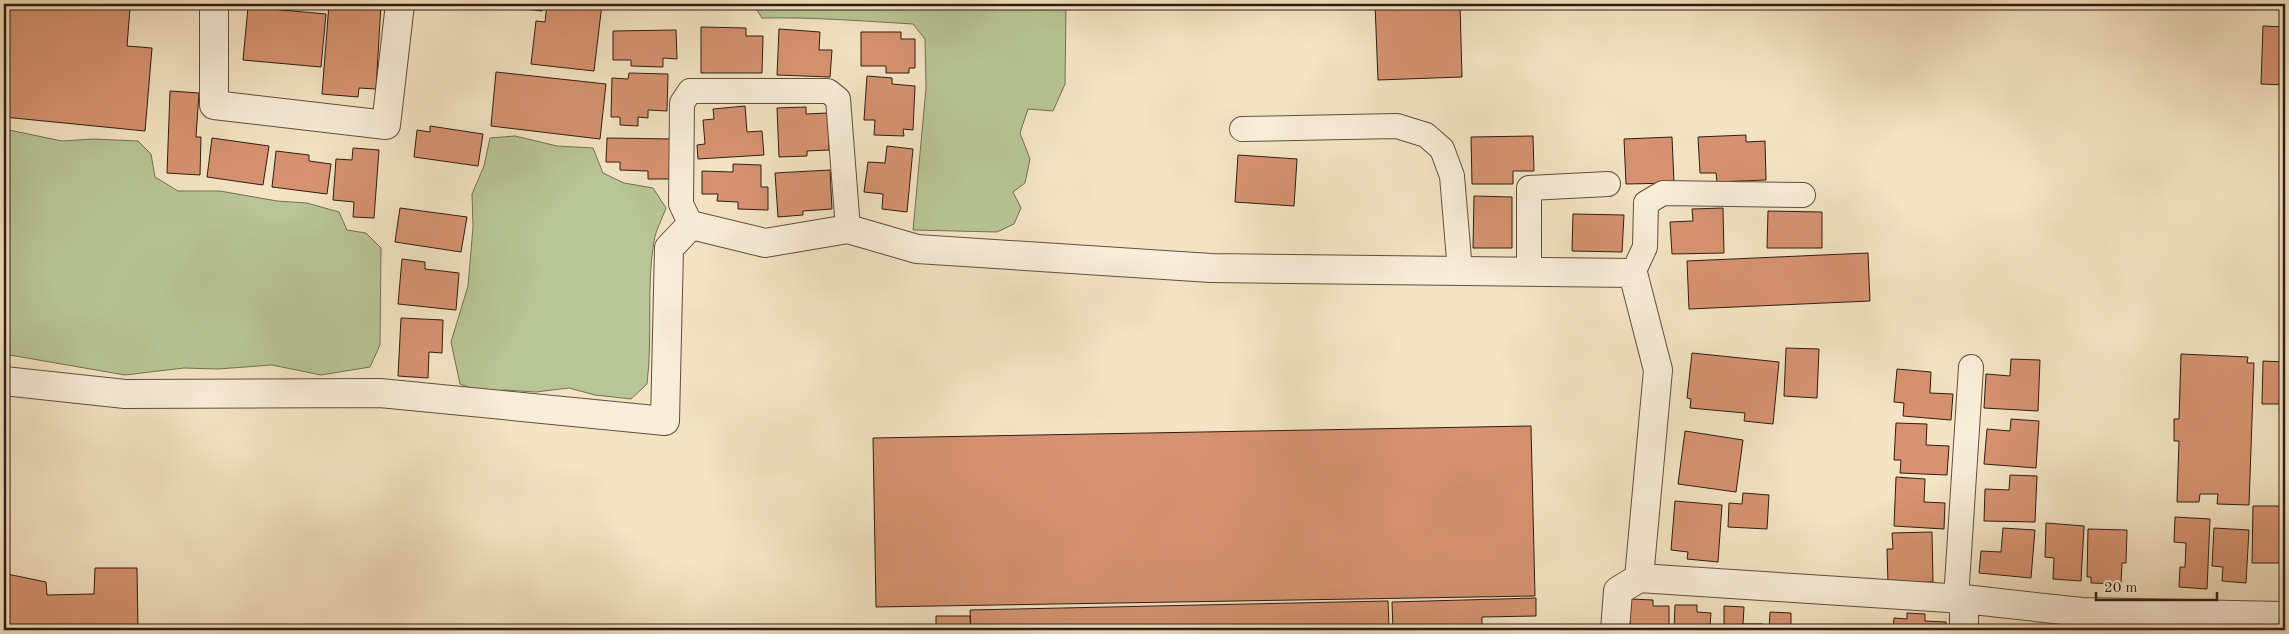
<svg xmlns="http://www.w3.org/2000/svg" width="2289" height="634" font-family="'Old Standard TT',serif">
	<rect width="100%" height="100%" fill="#f4e4c3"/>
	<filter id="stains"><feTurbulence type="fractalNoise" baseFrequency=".004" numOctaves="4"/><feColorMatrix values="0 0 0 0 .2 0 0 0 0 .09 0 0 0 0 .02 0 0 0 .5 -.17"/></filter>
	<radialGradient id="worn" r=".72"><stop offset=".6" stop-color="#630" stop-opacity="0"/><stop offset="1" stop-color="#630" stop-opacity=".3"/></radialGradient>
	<path fill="#b8c596" stroke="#747054" d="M 753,4 L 1066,4 L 1065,84 L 1053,111 L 1028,109 L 1020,133 L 1030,159 L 1025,183 L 1013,192 L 1021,208 L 1014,224 L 997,232 L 913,230 L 926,88 L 925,39 L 913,24 C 862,21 812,17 762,18 Z
		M 4,129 L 62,141 L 93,139 L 138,141 L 151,154 L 155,177 L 178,191 L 220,191 L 277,201 L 307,203 L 339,212 L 347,230 L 366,233 L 381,248 L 380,345 L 370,367 L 321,375 L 272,365 L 218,369 L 184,368 L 125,375 L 4,354 Z
		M 515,136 L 557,146 L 593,148 L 603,173 L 624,183 L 653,188 L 666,208 C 662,219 656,230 654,241 C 646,288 653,336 647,384 L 631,399 L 595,395 L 569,388 L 536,392 L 505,390 L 482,392 L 460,384 L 451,342 L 468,286 L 473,227 L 472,194 L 484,166 L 490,138 Z"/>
	<path fill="#d79371" stroke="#311c11" d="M 4,4 L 85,4 L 130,8 L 127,46 L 152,48 L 145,131 L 4,117 Z
		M 329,4 L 381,4 L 376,89 L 359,88 L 358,97 L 322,94 Z
		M 511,4 L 543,4 L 542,11 L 510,7 Z
		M 547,4 L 602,4 L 594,71 L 531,64 L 536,21 L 545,22 Z
		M 1375,4 L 1460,4 L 1462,77 L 1378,80 Z
		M 2264,4 L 2285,4 L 2285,8 L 2264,8 Z
		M 248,7 L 326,14 L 321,67 L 243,60 Z
		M 2263,26 L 2285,27 L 2285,85 L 2261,84 Z
		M 701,27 L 746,28 L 746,36 L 763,36 L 762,73 L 701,73 Z
		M 779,29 L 820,32 L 819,50 L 832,50 L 830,77 L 777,75 Z
		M 676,30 L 677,59 L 663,58 L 663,67 L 631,66 L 631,60 L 613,60 L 613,31 Z
		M 861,32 L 901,32 L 901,39 L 915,39 L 915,68 L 909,68 L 909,73 L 886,73 L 886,66 L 861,66 Z
		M 496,72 L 606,84 L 600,139 L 491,126 Z
		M 629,73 L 668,74 L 667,111 L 648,110 L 648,118 L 638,117 L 638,126 L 620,125 L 620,117 L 611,117 L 612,78 L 628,79 Z
		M 867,76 L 892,78 L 892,84 L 915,86 L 913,130 L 903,129 L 904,136 L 874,135 L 875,120 L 864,120 Z
		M 170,91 L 199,93 L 196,137 L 201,137 L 200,175 L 167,173 Z
		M 745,106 L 747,132 L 762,131 L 764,155 L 698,159 L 697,145 L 705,144 L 703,120 L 714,119 L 713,109 Z
		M 806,107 L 806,114 L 828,113 L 829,150 L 807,151 L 807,156 L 779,157 L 777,108 Z
		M 430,126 L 483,134 L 478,166 L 414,157 L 417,130 L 430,132 Z
		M 1746,135 L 1746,142 L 1765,141 L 1766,180 L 1717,182 L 1716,173 L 1700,173 L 1698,137 Z
		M 1533,136 L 1534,171 L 1513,171 L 1513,184 L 1472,184 L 1471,137 Z
		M 1672,137 L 1674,183 L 1626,184 L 1624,139 Z
		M 212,138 L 269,146 L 263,185 L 207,177 Z
		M 607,138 L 673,139 L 672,179 L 648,179 L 648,171 L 620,170 L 620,162 L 606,162 Z
		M 887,146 L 913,149 L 907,212 L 882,209 L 883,194 L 864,192 L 868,162 L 885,163 Z
		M 353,148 L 379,150 L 374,218 L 353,217 L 354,202 L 333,200 L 336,159 L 352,160 Z
		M 276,151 L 309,155 L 309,161 L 331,164 L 327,194 L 272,187 Z
		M 1238,155 L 1297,159 L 1294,206 L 1235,202 Z
		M 733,164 L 761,165 L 761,187 L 768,187 L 768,210 L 738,209 L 738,202 L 717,201 L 718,194 L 702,194 L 702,171 L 733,172 Z
		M 830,170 L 832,209 L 803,211 L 803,215 L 778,217 L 775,173 Z
		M 1474,196 L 1512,197 L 1512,248 L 1473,248 Z
		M 400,208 L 467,217 L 461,252 L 395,242 Z
		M 1723,208 L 1724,253 L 1672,254 L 1670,222 L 1693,221 L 1692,209 Z
		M 1768,211 L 1822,212 L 1822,248 L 1767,248 Z
		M 1573,214 L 1624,215 L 1622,252 L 1572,251 Z
		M 1868,253 L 1870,301 L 1689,309 L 1687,261 Z
		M 402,259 L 425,262 L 425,269 L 459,273 L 456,310 L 398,304 Z
		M 401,318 L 443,320 L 442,353 L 429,352 L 428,378 L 398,376 Z
		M 1786,348 L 1819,349 L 1817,398 L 1784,396 Z
		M 1692,353 L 1779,362 L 1773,424 L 1744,421 L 1745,413 L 1690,408 L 1691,399 L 1687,398 Z
		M 2181,354 L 2248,357 L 2247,363 L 2254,363 L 2249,505 L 2217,504 L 2218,494 L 2200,494 L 2199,502 L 2177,502 L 2179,441 L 2174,441 L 2174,419 L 2179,419 Z
		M 2011,359 L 2040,360 L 2038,411 L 1984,408 L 1986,374 L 2010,376 Z
		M 2263,361 L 2285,362 L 2285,411 L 2279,411 L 2280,404 L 2262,404 Z
		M 1897,369 L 1931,372 L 1930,393 L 1953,394 L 1951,420 L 1903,416 L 1904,403 L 1894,402 Z
		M 2011,419 L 2039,421 L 2036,468 L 1984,464 L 1987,429 L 2010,431 Z
		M 1896,423 L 1927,424 L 1926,445 L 1949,446 L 1947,475 L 1900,473 L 1901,460 L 1894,460 Z
		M 1531,426 L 1535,596 L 876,607 L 873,438 Z
		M 1685,431 L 1743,440 L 1736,492 L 1678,484 Z
		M 2010,475 L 2037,476 L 2035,522 L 1984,521 L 1985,489 L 2009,490 Z
		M 1896,477 L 1925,479 L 1924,502 L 1945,503 L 1944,529 L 1894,526 Z
		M 1743,493 L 1769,495 L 1767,529 L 1728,527 L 1729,503 L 1742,504 Z
		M 1675,501 L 1722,505 L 1718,562 L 1687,559 L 1688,552 L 1671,550 Z
		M 2253,506 L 2285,506 L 2285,563 L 2252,563 Z
		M 2175,517 L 2210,519 L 2207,589 L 2179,587 L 2180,567 L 2185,567 L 2186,543 L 2174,542 Z
		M 2046,523 L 2084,526 L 2081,581 L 2053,579 L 2054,558 L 2045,557 Z
		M 2003,528 L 2035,530 L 2031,578 L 1979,573 L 1981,551 L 2001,552 Z
		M 2214,528 L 2249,530 L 2246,583 L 2222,581 L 2223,567 L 2212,566 Z
		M 2088,529 L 2127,530 L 2126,563 L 2122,563 L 2121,584 L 2091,583 L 2091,577 L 2087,577 Z
		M 1932,532 L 1933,582 L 1888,583 L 1887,549 L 1893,549 L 1892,533 Z
		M 95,568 L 137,568 L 138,630 L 339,625 L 339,630 L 4,630 L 4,595 L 7,574 L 46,582 L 47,595 L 94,594 Z
		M 1536,598 L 1536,616 L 1482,617 L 1482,630 L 1393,630 L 1392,602 Z
		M 1631,599 L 1653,600 L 1653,606 L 1669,606 L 1669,630 L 1630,630 Z
		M 1388,601 L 1389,630 L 971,630 L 970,610 Z
		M 1675,605 L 1697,605 L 1697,612 L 1711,613 L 1710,626 L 1717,625 L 1717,630 L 1674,630 Z
		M 1724,606 L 1744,607 L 1743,624 L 1763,624 L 1762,630 L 1724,630 Z
		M 1770,612 L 1791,613 L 1791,626 L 1813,627 L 1813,630 L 1769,630 Z
		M 1907,613 L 1925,614 L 1925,621 L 1946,622 L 1946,630 L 1893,630 L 1894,618 L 1907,619 Z
		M 936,616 L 970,616 L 971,630 L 936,630 Z
		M 1818,626 L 1849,629 L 1849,630 L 1818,630 Z
		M 1855,627 L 1885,629 L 1885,630 L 1855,630 Z"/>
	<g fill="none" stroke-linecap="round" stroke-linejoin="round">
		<defs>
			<path id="service" d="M 1242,129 L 1397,126 L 1426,135 L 1442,149 L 1452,176 L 1460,271
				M 691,225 L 681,204 L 682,103 L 690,91 L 828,91 L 838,99 L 848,229
				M 1529,272 L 1529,188 L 1608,184
				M 1633,273 L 1645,247 L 1646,203 L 1663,193 L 1803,195
				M 1956,599 L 1971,367"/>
			<path id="minor" d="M 214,4 L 214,105 L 386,125 L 400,4
				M 4,381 L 125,394 L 380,393 L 665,421 L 669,248 L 691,225 L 765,243 L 848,229 L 917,249 L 1211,268 L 1633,273 L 1658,370 L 1639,578
				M 1615,630 L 1618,591 L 1639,578 L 1964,599 L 2081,612 L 2285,616
				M 1964,630 L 1964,599"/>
		</defs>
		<use href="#service" stroke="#624e3e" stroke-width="26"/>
		<use href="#minor" stroke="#624e3e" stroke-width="30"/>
		<use href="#service" stroke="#f8edd8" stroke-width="24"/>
		<use href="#minor" stroke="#f8edd8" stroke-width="28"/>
	</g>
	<rect width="2289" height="634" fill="none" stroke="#f4e4c3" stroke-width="20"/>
	<rect x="5" y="5" width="2279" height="624" fill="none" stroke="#311c11" stroke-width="2.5"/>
	<rect x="10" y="10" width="2269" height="614" fill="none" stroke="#311c11"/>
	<path d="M2096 592v8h121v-8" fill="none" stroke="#311c11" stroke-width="2.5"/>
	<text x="2104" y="592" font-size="15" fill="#311c11" stroke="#f8edd8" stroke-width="4" paint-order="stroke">20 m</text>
	<rect width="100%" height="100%" filter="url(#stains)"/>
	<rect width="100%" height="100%" fill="url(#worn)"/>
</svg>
